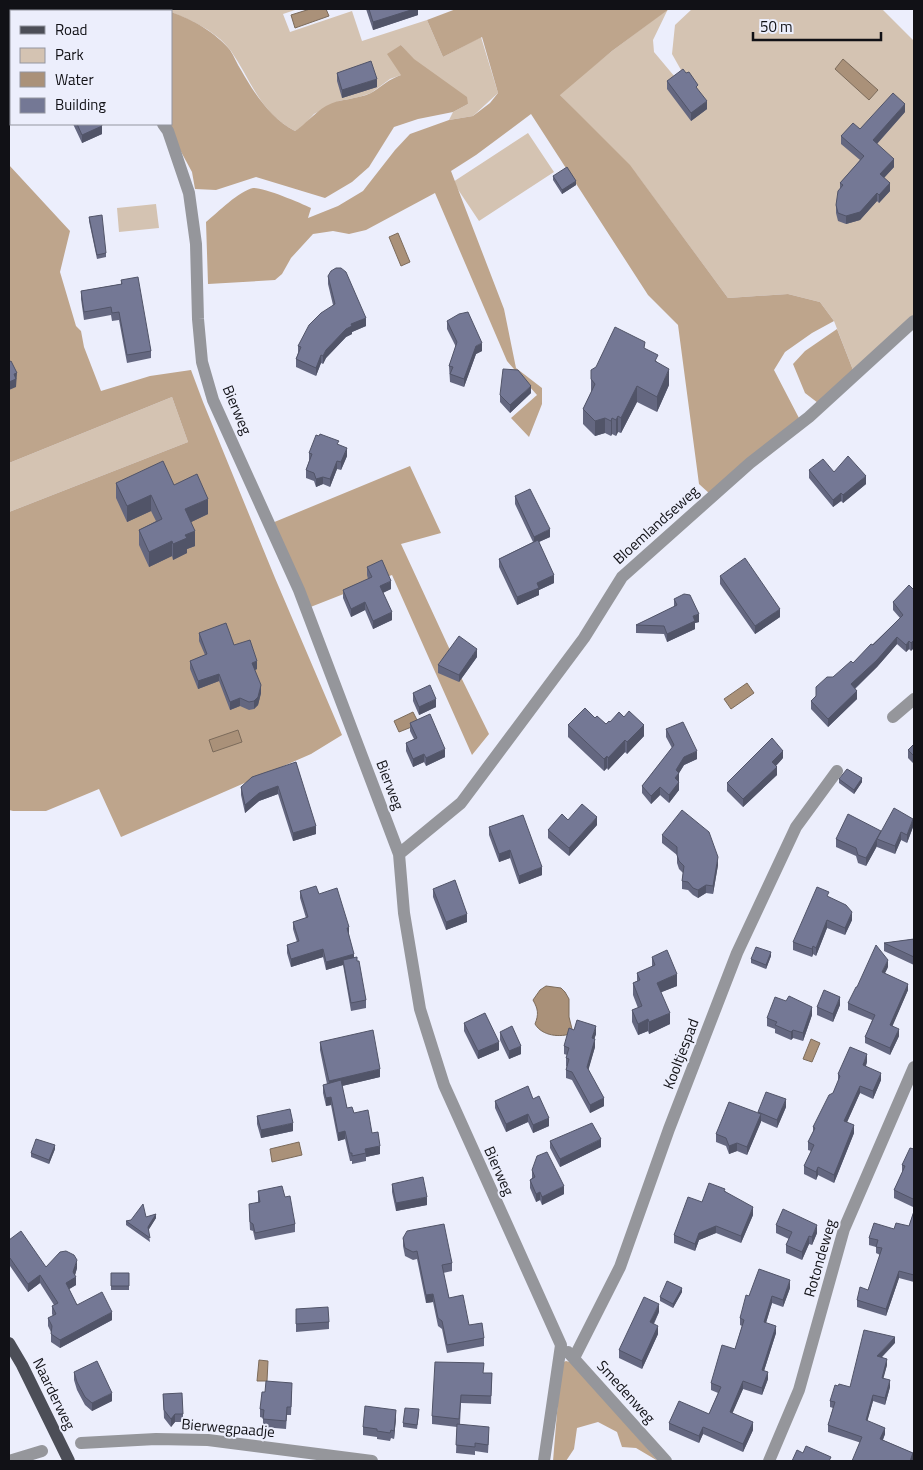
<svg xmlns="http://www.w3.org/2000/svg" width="923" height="1470" font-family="'Titillium Web',sans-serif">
	<rect width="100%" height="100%" fill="#eceefc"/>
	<path fill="#d4c3b2" d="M 160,9 L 298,9 L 283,14 L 290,32 L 352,11 L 362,41 L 427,20 L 443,57 L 481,37 L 498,93 L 473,116 L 449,120 L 453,112 L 468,104 L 432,73 L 413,59 L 401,45 L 401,75 L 390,79 L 371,93 L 359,97 L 339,101 L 314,114 L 303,126 L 295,131 C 260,113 251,80 231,51 C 216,30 183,15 160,9 Z
		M 668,9 L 653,40 L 654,52 L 680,83 L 688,77 L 681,70 L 672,54 L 675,25 L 692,9 L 882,9 L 914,41 L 914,317 L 853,370 L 834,321 L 820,302 L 788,294 L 728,298 L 637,175 L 559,94 L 612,51 Z
		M 528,133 L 554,172 L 479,221 L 453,182 Z
		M 156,204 L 159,228 L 119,232 L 117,208 Z
		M 172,397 L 188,442 L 9,512 L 9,463 Z"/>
	<path fill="#bea58c" d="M 456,9 L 669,9 L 612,51 L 560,95 L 630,165 L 728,298 L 788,294 L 820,302 L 834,321 L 812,333 L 785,352 L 774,370 L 800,420 L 710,494 L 699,484 L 678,325 L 648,295 L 531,114 L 476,155 L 451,171 L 504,309 L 516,368 L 542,388 L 542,404 L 529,437 L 511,418 L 537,395 L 507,361 L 435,193 L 366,230 L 349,234 L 333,231 L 313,234 L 291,258 L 282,274 L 275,280 L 208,284 L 206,222 C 218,212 239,191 253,188 C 263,187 301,203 311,208 L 308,218 L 338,206 L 363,191 L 395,150 L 410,134 L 449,120 L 473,116 L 490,103 L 498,93 L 482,37 L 443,57 L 427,20 Z
		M 171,12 C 192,19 216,33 230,50 C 234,56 237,64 241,70 C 254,93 271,119 295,131 C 306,124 314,113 326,106 C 340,98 356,100 371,93 C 381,87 389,79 401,75 L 387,54 L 401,45 L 414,59 L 467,97 L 468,104 L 453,112 L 418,119 L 394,127 L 369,167 L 352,182 L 325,198 L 256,177 L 216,190 L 195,189 L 192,172 L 166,124 L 171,124 Z
		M 9,165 L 70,231 L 60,272 L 76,326 L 81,331 L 84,347 L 101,391 L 150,376 L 191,370 L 203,402 L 275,578 L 342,735 L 311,754 L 121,837 L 99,789 L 46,811 L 13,811 L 9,810 L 9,512 L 188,442 L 172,397 L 9,463 Z
		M 837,329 L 853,370 L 818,403 L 805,393 L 793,364 L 805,351 Z
		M 410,466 L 441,533 L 401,544 L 450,650 L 455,665 L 489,734 L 472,755 L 392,575 L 308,608 L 272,523 Z
		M 566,1361 L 573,1363 L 658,1461 L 636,1448 L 622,1447 L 617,1432 L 598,1422 L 577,1428 L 574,1449 L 566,1461 L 553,1461 L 560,1377 L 562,1363 Z"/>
	<path fill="#aa9179" stroke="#7c6b5b" d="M 310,9 L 326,9 L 329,16 L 295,28 L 291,15 Z
		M 843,59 L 878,90 L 869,100 L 835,69 Z
		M 398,233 L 410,262 L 401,266 L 389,237 Z
		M 747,683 L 754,693 L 731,709 L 724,699 Z
		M 413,712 L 419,724 L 399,732 L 394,721 Z
		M 238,730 L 242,742 L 213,752 L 209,740 Z
		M 546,986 L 561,988 L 565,992 L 569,999 L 569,1017 L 573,1033 C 560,1038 542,1036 535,1024 C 539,1014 538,1009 533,1000 L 540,990 Z
		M 811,1039 L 820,1043 L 812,1062 L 803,1059 Z
		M 299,1142 L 302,1155 L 272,1162 L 270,1149 Z
		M 259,1360 L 268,1361 L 267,1381 L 257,1381 Z"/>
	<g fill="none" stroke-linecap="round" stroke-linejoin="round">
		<path stroke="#95969b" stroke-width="12" d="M 102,9 L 103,11
			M 9,13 L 13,9
			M 163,124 L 168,131 L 189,193 L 196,244 L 198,319 L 202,362 L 213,400 L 299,590 L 399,854 L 404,913 L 420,1009 L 444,1085 L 561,1345 L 544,1461
			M 893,717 L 914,699
			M 399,854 L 461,803 L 584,638 L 622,577 L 750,463 L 809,417 L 914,321
			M 568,1352 L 666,1461
			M 574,1358 L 620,1267 L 669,1129 L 737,953 L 796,827 L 837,771
			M 81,1443 L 156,1439 L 208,1440 L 372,1461
			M 9,1461 L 42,1451
			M 769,1461 L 799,1390 L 844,1229 L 914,1067"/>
		<path stroke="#4c4e57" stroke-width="12" d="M 9,1343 L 22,1365 L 69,1461"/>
	</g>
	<path fill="#646780" d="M 366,9 L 418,9 L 418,15 L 373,30 Z
		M 337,73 L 377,87 L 342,98 L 337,81 Z
		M 667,81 L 707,109 L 691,121 L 667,89 Z
		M 905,112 L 877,144 L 894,167 L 884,178 L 890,191 L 879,203 L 877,201 L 860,220 L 846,224 L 838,221 L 836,213 L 836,205 L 840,189 L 840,183 L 860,160 L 841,144 L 841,136 Z
		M 73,124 L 101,124 L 102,134 L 82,143 Z
		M 553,176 L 576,185 L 562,194 L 553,180 Z
		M 89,217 L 106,253 L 106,257 L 97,259 L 89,221 Z
		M 328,276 L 366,326 L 352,332 L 352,334 L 346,337 L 326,358 L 323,364 L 321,363 L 316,376 L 296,367 L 296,359 L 298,353 L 298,346 L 333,305 L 328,284 Z
		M 121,280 L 151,351 L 151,358 L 127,363 L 119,320 L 112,321 L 111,315 L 84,320 L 81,299 L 81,291 L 121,284 Z
		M 447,321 L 482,351 L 476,354 L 464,387 L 450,382 L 449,366 L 456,347 L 447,329 Z
		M 645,349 L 658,363 L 669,385 L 657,412 L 637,402 L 621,433 L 618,432 L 616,436 L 612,434 L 611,436 L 605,433 L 595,436 L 583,424 L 583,409 L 591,393 L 591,379 Z
		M 531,393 L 510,413 L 500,402 L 500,395 Z
		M 339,445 L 347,456 L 341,470 L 337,469 L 330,487 L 323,484 L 316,487 L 314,481 L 306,478 L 306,470 L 309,461 L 309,453 Z
		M 809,470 L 834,472 L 866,484 L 843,503 L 841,501 L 833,507 L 809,478 Z
		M 116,483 L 174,485 L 208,514 L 191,522 L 195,546 L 187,549 L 187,553 L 173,560 L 172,556 L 149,567 L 139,545 L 139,530 L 156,521 L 151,511 L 127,522 L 116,498 Z
		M 515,496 L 550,537 L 539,542 L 554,583 L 539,590 L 539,595 L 517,605 L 499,567 L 499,559 L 533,542 L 515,504 Z
		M 367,567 L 391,589 L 383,593 L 392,620 L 373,629 L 365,610 L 351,617 L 343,598 L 343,590 L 368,579 L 367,575 Z
		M 720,576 L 780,617 L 755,634 L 720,584 Z
		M 914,590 L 911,651 L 909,649 L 906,652 L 897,644 L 877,667 L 855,689 L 857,699 L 828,727 L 811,709 L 811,701 L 833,677 L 853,663 L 900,618 L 893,610 L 893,602 Z
		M 674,599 L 699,622 L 695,623 L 695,629 L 667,642 L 664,634 L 636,633 L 636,625 L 674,607 Z
		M 199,633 L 234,645 L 257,669 L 255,670 L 261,693 L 258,705 L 254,709 L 249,710 L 240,706 L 230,710 L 219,681 L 198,689 L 190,669 L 190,661 L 205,655 L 199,641 Z
		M 477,657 L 459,682 L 438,673 L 438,665 Z
		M 413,693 L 436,707 L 419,715 L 413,701 Z
		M 595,718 L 606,724 L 610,722 L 644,736 L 627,754 L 625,752 L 608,770 L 607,768 L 604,771 L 568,737 L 568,725 Z
		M 410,723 L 445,757 L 426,766 L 424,762 L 413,767 L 406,751 L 406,743 L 414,739 L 410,731 Z
		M 666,729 L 697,759 L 684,765 L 679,773 L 679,790 L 669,803 L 660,795 L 651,804 L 642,793 L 642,786 L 672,748 L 666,737 Z
		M 914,744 L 914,764 L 908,758 L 908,750 Z
		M 783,758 L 776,766 L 777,775 L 743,807 L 727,791 L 727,783 Z
		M 296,762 L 316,834 L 293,841 L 278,794 L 259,801 L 245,813 L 241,795 L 241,787 Z
		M 839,779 L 862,782 L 854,794 L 839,783 Z
		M 597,825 L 569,856 L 548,838 L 548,830 Z
		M 489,827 L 542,875 L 519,884 L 510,858 L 499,862 L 489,835 Z
		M 913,827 L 907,843 L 901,840 L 895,854 L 877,847 L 877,846 L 866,866 L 858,863 L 856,856 L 836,847 L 836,839 Z
		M 662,835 L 718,865 L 713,894 L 706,893 L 698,898 L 693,895 L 688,890 L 682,889 L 682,881 L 683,873 L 679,869 L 677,863 L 677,855 L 662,843 Z
		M 433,889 L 467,922 L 446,930 L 433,897 Z
		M 300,891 L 319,894 L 349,935 L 354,958 L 366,1000 L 366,1008 L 351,1011 L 343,965 L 326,970 L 323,957 L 291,967 L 287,953 L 287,945 L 297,942 L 293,929 L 293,922 L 306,918 L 300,898 Z
		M 829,897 L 852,920 L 845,935 L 827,928 L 816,956 L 813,954 L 812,957 L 793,950 L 793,942 Z
		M 914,939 L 914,965 L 884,951 L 884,943 Z
		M 771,956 L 766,969 L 751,963 L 751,959 Z
		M 652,957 L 677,986 L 661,992 L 670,1024 L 649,1034 L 648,1031 L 638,1035 L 632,1022 L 632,1010 L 638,1008 L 633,995 L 633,983 L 637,981 L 637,973 L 652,967 Z
		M 888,967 L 885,973 L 908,990 L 892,1026 L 899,1036 L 890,1055 L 865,1043 L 865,1037 L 872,1020 L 848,1010 L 848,1003 L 857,987 Z
		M 840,1005 L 833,1022 L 817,1015 L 817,1007 Z
		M 812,1015 L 803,1041 L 793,1038 L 791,1040 L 775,1033 L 775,1029 L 767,1026 L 767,1018 Z
		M 464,1023 L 499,1050 L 478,1059 L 464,1031 Z
		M 574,1030 L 596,1034 L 594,1039 L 595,1047 L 588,1070 L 604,1106 L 590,1113 L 572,1080 L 566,1078 L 566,1070 L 567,1067 L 566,1066 L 566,1058 L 567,1055 L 564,1054 L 564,1046 Z
		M 500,1032 L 521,1054 L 509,1059 L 500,1040 Z
		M 320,1042 L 380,1077 L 342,1086 L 347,1108 L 354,1113 L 372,1133 L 380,1154 L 366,1157 L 366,1161 L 352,1164 L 352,1161 L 350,1161 L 345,1139 L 338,1141 L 331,1105 L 326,1106 L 323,1093 L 323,1085 L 327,1084 L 320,1050 Z
		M 867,1062 L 866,1066 L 881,1080 L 873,1099 L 860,1093 L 847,1122 L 854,1133 L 834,1183 L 818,1175 L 816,1180 L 804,1174 L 804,1166 L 811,1151 L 808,1150 L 808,1142 L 813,1132 L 813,1127 L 833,1093 L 838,1082 L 838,1074 Z
		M 533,1099 L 549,1126 L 533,1133 L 528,1122 L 506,1132 L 495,1108 L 495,1101 Z
		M 786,1107 L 777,1128 L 761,1121 L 747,1155 L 737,1151 L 729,1154 L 726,1146 L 716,1142 L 716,1134 L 758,1113 L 758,1112 Z
		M 257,1116 L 293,1131 L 261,1138 L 257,1124 Z
		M 550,1141 L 601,1147 L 560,1167 L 550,1148 Z
		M 55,1149 L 49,1164 L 31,1157 L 31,1153 Z
		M 914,1149 L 913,1207 L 894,1198 L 894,1190 L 902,1173 L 902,1165 Z
		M 532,1170 L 564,1194 L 542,1205 L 540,1200 L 536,1202 L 530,1188 L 530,1180 L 532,1178 Z
		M 392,1184 L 427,1205 L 396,1211 L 392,1192 Z
		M 258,1191 L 285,1197 L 295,1224 L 295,1232 L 255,1240 L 253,1231 L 250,1230 L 249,1212 L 258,1203 Z
		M 725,1191 L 753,1215 L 741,1243 L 716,1233 L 699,1240 L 695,1251 L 674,1243 L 674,1235 L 702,1202 Z
		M 914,1211 L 914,1282 L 899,1278 L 886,1316 L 857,1307 L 857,1300 L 868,1290 L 880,1255 L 876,1253 L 876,1247 L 869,1245 L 869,1238 L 894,1229 L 909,1226 Z
		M 146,1217 L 156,1218 L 148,1230 L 150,1242 L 126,1225 L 126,1221 Z
		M 776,1225 L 817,1233 L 812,1245 L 809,1244 L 802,1260 L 786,1253 L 786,1245 L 789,1239 L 776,1233 Z
		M 403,1238 L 452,1263 L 452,1271 L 443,1273 L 449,1298 L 469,1325 L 484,1338 L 484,1346 L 447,1353 L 442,1329 L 438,1326 L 433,1302 L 426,1303 L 417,1259 L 413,1260 L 405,1256 L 403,1246 Z
		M 9,1240 L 46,1267 L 77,1268 L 75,1275 L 76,1285 L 69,1289 L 77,1305 L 112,1320 L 60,1348 L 51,1342 L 51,1332 L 48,1326 L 48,1318 L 53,1316 L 52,1314 L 52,1306 L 54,1305 L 40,1283 L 28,1292 L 10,1266 L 9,1266 Z
		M 111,1273 L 129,1273 L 129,1290 L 111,1290 Z
		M 790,1288 L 783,1307 L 772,1303 L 766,1323 L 776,1333 L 764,1371 L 768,1379 L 762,1395 L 743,1389 L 732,1413 L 753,1430 L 743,1452 L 703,1434 L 699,1443 L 669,1430 L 669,1423 L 709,1414 L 718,1393 L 711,1390 L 711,1383 L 735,1349 L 742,1326 L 740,1325 L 740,1318 L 749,1296 Z
		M 682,1292 L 673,1308 L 660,1301 L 660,1297 Z
		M 296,1309 L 329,1322 L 329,1329 L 296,1332 Z
		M 659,1312 L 654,1324 L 658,1334 L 642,1369 L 619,1358 L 619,1350 Z
		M 895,1343 L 882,1357 L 887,1365 L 883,1378 L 890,1387 L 885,1405 L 873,1401 L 867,1421 L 885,1434 L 883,1440 L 913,1453 L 914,1447 L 914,1457 L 913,1457 L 913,1460 L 828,1432 L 828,1425 L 833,1408 L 830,1407 L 830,1401 L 838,1386 L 850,1387 Z
		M 74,1372 L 112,1401 L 92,1411 L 85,1405 L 77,1390 L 74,1380 Z
		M 484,1373 L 492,1373 L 491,1404 L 461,1403 L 460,1424 L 489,1435 L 488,1453 L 475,1451 L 475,1455 L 456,1453 L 457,1427 L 432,1424 L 432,1416 Z
		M 292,1391 L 291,1415 L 287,1415 L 286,1429 L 263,1427 L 263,1418 L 260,1417 L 260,1409 Z
		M 163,1394 L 183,1414 L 183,1422 L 175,1422 L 171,1427 L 164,1418 Z
		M 419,1413 L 417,1429 L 403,1427 L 403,1423 Z
		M 396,1418 L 394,1439 L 391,1438 L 390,1441 L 377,1439 L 377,1437 L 363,1435 L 363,1427 Z"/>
	<path fill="#515468" d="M 414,9 L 418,9 L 418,15 L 373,30 L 373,22 Z
		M 377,79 L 377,87 L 342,98 L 342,90 Z
		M 707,101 L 707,109 L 691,121 L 691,113 Z
		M 905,104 L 905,112 L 873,148 L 873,140 Z
		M 102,126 L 102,134 L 82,143 L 82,135 Z
		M 894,159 L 894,167 L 880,182 L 880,174 Z
		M 576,181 L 576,185 L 562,194 L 562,190 Z
		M 890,183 L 890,191 L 879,203 L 879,195 Z
		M 877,193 L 877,201 L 860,220 L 846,224 L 846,216 Z
		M 366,318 L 366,326 L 352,332 L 352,334 L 346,337 L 326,358 L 323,364 L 323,356 L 326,350 L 351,324 Z
		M 482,343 L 482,351 L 476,354 L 464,387 L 464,379 L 476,346 Z
		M 321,355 L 321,363 L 316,376 L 316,368 Z
		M 669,369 L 669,385 L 657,412 L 657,397 Z
		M 17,373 L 16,387 L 9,390 L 9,382 L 14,374 Z
		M 531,386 L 531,393 L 510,413 L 510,405 Z
		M 637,386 L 637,402 L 621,433 L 621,418 Z
		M 618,416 L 618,432 L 616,436 L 616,420 Z
		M 605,418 L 605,433 L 595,436 L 595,421 Z
		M 612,418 L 612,434 L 611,436 L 611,421 Z
		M 347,448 L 347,456 L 341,470 L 341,462 Z
		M 337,461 L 337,469 L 330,487 L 330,479 Z
		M 866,476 L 866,484 L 843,503 L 843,495 Z
		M 323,477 L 323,484 L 316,487 L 316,479 Z
		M 841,493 L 841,501 L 833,507 L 833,500 Z
		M 151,495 L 151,511 L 127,522 L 127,506 Z
		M 208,499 L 208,514 L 185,525 L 185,509 Z
		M 550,529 L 550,537 L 534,544 L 534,537 Z
		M 195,531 L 195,546 L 187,549 L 187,553 L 173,560 L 173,544 L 185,535 Z
		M 172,541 L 172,556 L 149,567 L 149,552 Z
		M 554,575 L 554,583 L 539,590 L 539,595 L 517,605 L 517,597 L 537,583 Z
		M 391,581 L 391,589 L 380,594 L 380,586 Z
		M 365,602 L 365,610 L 351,617 L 351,609 Z
		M 780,609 L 780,617 L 755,634 L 755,626 Z
		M 392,612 L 392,620 L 373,629 L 373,621 Z
		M 699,614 L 699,622 L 695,623 L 695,629 L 667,642 L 667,634 L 693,616 Z
		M 897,637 L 897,644 L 877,667 L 851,692 L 851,684 Z
		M 914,640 L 914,648 L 911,651 L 911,643 Z
		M 909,641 L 909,649 L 906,652 L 906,645 Z
		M 477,649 L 477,657 L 459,682 L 459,675 Z
		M 257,661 L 257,669 L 252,671 L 252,663 Z
		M 219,674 L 219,681 L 198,689 L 198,681 Z
		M 261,685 L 261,693 L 258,705 L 254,709 L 254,701 Z
		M 857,691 L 857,699 L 828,727 L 828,719 Z
		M 240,698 L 240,706 L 230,710 L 230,702 Z
		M 436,699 L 436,707 L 419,715 L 419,707 Z
		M 644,725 L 644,736 L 627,754 L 627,742 Z
		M 625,740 L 625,752 L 608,770 L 608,758 Z
		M 445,749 L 445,757 L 426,766 L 426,758 Z
		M 697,751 L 697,759 L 684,765 L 676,778 L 676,770 L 684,757 Z
		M 783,751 L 783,758 L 772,770 L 772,762 Z
		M 424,754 L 424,762 L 413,767 L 413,759 Z
		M 607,756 L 607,768 L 604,771 L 604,759 Z
		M 777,767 L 777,775 L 743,807 L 743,799 Z
		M 679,773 L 679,781 L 675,786 L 675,778 Z
		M 862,778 L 862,782 L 854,794 L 854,790 Z
		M 679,782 L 679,790 L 669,803 L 669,795 Z
		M 278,786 L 278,794 L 259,801 L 245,813 L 245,805 L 259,793 Z
		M 660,787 L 660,795 L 651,804 L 651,796 Z
		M 597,817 L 597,825 L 569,856 L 569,848 Z
		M 913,819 L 913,827 L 907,843 L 907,835 Z
		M 316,826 L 316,834 L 293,841 L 293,833 Z
		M 881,831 L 877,839 L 877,846 L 866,866 L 866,858 Z
		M 901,832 L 901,840 L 895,854 L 895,846 Z
		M 510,850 L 510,858 L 499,862 L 499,854 Z
		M 718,857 L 718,865 L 713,894 L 713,886 Z
		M 542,867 L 542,875 L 519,884 L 519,876 Z
		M 706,885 L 706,893 L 698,898 L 698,890 Z
		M 852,912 L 852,920 L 845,935 L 845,928 Z
		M 467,914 L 467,922 L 446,930 L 446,922 Z
		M 827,920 L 827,928 L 816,956 L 816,948 Z
		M 349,927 L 349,935 L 347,936 L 347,928 Z
		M 813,946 L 813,954 L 812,957 L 812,949 Z
		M 323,949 L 323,957 L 291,967 L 291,959 Z
		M 771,952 L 771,956 L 766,969 L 766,965 Z
		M 354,954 L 354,961 L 343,960 L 343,965 L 326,970 L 326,962 Z
		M 888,960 L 888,967 L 882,979 L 882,972 Z
		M 677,974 L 677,986 L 657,994 L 657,983 Z
		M 908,984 L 908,990 L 890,1032 L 890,1025 Z
		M 840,997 L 840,1005 L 833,1022 L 833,1014 Z
		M 812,1007 L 812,1015 L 803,1041 L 803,1033 Z
		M 670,1013 L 670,1024 L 649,1034 L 649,1022 Z
		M 648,1019 L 648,1031 L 638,1035 L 638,1024 Z
		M 596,1026 L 596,1034 L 592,1046 L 592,1038 Z
		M 899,1029 L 899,1036 L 890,1055 L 890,1048 Z
		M 793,1030 L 793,1038 L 791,1040 L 791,1032 Z
		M 595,1039 L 595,1047 L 587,1075 L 587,1067 Z
		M 499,1042 L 499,1050 L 478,1059 L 478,1051 Z
		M 521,1046 L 521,1054 L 509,1059 L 509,1051 Z
		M 867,1054 L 867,1062 L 863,1072 L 863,1065 Z
		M 380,1069 L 380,1077 L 329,1089 L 329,1081 Z
		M 881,1073 L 881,1080 L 873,1099 L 873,1091 Z
		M 860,1086 L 860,1093 L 844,1129 L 844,1121 Z
		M 331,1097 L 331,1105 L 326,1106 L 326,1098 Z
		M 604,1098 L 604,1106 L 590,1113 L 590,1105 Z
		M 786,1099 L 786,1107 L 777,1128 L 777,1120 Z
		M 528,1114 L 528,1122 L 506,1132 L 506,1124 Z
		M 761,1114 L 761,1122 L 747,1155 L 747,1147 Z
		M 549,1118 L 549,1126 L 533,1133 L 533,1125 Z
		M 293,1123 L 293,1131 L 261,1138 L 261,1130 Z
		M 854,1125 L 854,1133 L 834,1183 L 834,1175 Z
		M 345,1131 L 345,1139 L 338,1141 L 338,1133 Z
		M 601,1139 L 601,1147 L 560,1167 L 560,1159 Z
		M 737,1143 L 737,1151 L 729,1154 L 729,1146 Z
		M 55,1145 L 55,1149 L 49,1164 L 49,1160 Z
		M 380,1146 L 380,1154 L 366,1157 L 365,1149 Z
		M 818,1167 L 818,1175 L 816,1180 L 816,1172 Z
		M 564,1186 L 564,1194 L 542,1205 L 542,1197 Z
		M 540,1192 L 540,1200 L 536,1202 L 536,1194 Z
		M 914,1196 L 914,1204 L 913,1207 L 913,1199 Z
		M 427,1197 L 427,1205 L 396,1211 L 396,1203 Z
		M 753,1207 L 753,1215 L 741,1243 L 741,1236 Z
		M 156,1214 L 156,1218 L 148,1231 L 148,1227 Z
		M 817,1225 L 817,1233 L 812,1245 L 812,1237 Z
		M 716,1226 L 716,1233 L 699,1240 L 695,1251 L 695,1244 L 699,1233 Z
		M 809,1236 L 809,1244 L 802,1260 L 802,1252 Z
		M 77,1260 L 77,1268 L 74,1279 L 76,1277 L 76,1285 L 66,1291 L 66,1283 L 73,1272 Z
		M 899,1271 L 899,1278 L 886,1316 L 886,1309 Z
		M 40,1275 L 40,1283 L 28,1292 L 28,1284 Z
		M 790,1280 L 790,1288 L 783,1307 L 783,1300 Z
		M 682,1288 L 682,1292 L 673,1308 L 673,1304 Z
		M 433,1294 L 433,1302 L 426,1303 L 426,1295 Z
		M 772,1296 L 772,1303 L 764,1329 L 764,1322 Z
		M 659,1304 L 659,1312 L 650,1330 L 650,1322 Z
		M 112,1312 L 112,1320 L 60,1348 L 60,1340 Z
		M 658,1326 L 658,1334 L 642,1369 L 642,1361 Z
		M 776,1326 L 776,1333 L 762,1377 L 762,1370 Z
		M 895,1337 L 895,1343 L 877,1362 L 877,1356 Z
		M 887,1359 L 887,1365 L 882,1384 L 882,1378 Z
		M 768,1372 L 768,1379 L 762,1395 L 762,1388 Z
		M 890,1380 L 890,1387 L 885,1405 L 885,1398 Z
		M 743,1381 L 743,1389 L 730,1419 L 730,1412 Z
		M 112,1393 L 112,1401 L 92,1411 L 92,1403 Z
		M 873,1395 L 873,1401 L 866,1426 L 866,1420 Z
		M 396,1410 L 396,1418 L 394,1439 L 394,1431 Z
		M 175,1414 L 175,1422 L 171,1427 L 171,1419 Z
		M 753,1422 L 753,1430 L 743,1452 L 743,1444 Z
		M 703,1427 L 703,1434 L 699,1443 L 699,1436 Z
		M 885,1428 L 885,1434 L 880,1446 L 880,1439 Z
		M 913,1453 L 913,1461 L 910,1461 Z"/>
	<path fill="#747895" stroke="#515468" d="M 369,9 L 414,9 L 373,22 Z
		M 371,61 L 377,79 L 342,90 L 337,73 Z
		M 683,69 L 686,73 L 689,72 L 698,85 L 696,87 L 707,101 L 691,113 L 667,81 Z
		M 893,93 L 905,104 L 873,140 L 894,159 L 880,174 L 890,183 L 879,195 L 877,193 L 860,212 L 846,216 L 838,213 L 836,205 L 838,191 L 843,185 L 840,183 L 864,156 L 841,136 L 853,123 L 860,129 Z
		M 77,124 L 101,124 L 102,126 L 82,135 Z
		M 567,167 L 576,181 L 562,190 L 553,176 Z
		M 102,215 L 106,253 L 97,255 L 89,217 Z
		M 336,268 L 341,268 L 346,272 L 366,318 L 351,324 L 352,326 L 346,329 L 326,350 L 323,356 L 321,355 L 316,368 L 296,359 L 301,347 L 298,346 L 309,325 L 321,313 L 335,304 L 328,276 L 331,271 Z
		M 138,277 L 151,351 L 127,355 L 119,312 L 112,313 L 111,307 L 84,312 L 81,291 L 122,284 L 121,280 Z
		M 468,312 L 482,343 L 476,346 L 464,379 L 450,374 L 453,367 L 449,366 L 457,342 L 447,321 L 459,314 Z
		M 615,327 L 645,342 L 644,348 L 658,355 L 655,361 L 669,369 L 657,397 L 637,386 L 621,418 L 618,416 L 616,420 L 612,418 L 611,421 L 605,418 L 595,421 L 583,409 L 595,384 L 591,379 L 591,370 L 596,367 Z
		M 11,361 L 17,373 L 14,374 L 16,379 L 9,382 L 9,362 Z
		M 503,369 L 518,370 L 531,386 L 510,405 L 500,395 Z
		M 320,434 L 339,441 L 337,444 L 347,448 L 341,462 L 337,461 L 330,479 L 323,477 L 316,479 L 314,473 L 306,470 L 312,454 L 309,453 L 316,435 L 319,436 Z
		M 848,456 L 866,476 L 843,495 L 841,493 L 833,500 L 809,470 L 823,459 L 834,472 Z
		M 163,461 L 174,485 L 197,474 L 208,499 L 185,509 L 195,531 L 185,535 L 187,538 L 173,544 L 172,541 L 149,552 L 139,530 L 162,519 L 151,495 L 127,506 L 116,483 Z
		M 530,489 L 550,529 L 534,537 L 515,496 Z
		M 538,540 L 554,575 L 537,583 L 539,588 L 517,597 L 499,559 Z
		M 745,558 L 780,609 L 755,626 L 720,576 Z
		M 382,560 L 391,581 L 380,586 L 392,612 L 373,621 L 365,602 L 351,609 L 343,590 L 372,577 L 367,567 Z
		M 909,585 L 914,590 L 914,640 L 911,643 L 909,641 L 906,645 L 897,637 L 877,660 L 851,684 L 857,691 L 828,719 L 811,701 L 816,696 L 816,687 L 827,677 L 833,677 L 851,661 L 853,663 L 871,644 L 873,645 L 903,615 L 893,602 Z
		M 684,594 L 690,595 L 699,614 L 693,616 L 695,621 L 667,634 L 664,626 L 636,625 L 677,605 L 674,599 Z
		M 226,623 L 234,645 L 250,640 L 257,661 L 252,663 L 261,685 L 258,697 L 254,701 L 249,702 L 240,698 L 230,702 L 219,674 L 198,681 L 190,661 L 207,654 L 199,633 Z
		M 459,636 L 477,649 L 459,675 L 438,665 Z
		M 430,685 L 436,699 L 419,707 L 413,693 Z
		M 585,708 L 595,718 L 597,716 L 606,724 L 609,721 L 610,722 L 619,712 L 624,717 L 629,711 L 644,725 L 627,742 L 625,740 L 608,758 L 607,756 L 604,759 L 568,725 Z
		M 430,714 L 445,749 L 426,758 L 424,754 L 413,759 L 406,743 L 417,738 L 410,723 Z
		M 683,722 L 697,751 L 684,757 L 676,770 L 679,773 L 675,778 L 679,782 L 669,795 L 660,787 L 651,796 L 642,786 L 674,745 L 666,729 Z
		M 772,738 L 783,751 L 772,762 L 777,767 L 743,799 L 727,783 Z
		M 914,744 L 914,756 L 908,750 Z
		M 296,762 L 316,826 L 293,833 L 278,786 L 259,793 L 245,805 L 241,787 L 252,777 Z
		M 847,769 L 862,778 L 854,790 L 839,779 Z
		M 582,804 L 597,817 L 569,848 L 548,830 L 562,814 L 568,820 Z
		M 894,808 L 913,819 L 907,835 L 901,832 L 895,846 L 877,839 Z
		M 682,810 L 709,832 L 718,857 L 713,886 L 706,885 L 698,890 L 693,888 L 688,882 L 682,881 L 684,866 L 679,861 L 677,855 L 677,847 L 662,835 Z
		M 848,814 L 881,831 L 866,858 L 858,855 L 856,848 L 836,839 Z
		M 523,815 L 542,867 L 519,876 L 510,850 L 499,854 L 489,827 Z
		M 455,880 L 467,914 L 446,922 L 433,889 Z
		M 316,886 L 319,894 L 337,888 L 349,927 L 347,928 L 354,954 L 326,962 L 323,949 L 291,959 L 287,945 L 299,941 L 293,922 L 308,917 L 300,891 Z
		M 817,887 L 829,892 L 827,896 L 846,905 L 852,912 L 845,928 L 827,920 L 816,948 L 813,946 L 812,949 L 793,942 Z
		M 914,939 L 914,957 L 884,943 Z
		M 876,945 L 888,960 L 882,972 L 908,984 L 890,1025 L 899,1029 L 890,1048 L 865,1037 L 875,1015 L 848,1003 L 856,987 L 857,987 Z
		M 756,947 L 771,952 L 766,965 L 751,959 Z
		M 667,950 L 677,974 L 657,983 L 670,1013 L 649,1022 L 648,1019 L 638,1024 L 632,1010 L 642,1006 L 633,983 L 640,980 L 637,973 L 655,965 L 652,957 Z
		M 357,957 L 357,961 L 359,961 L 366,1000 L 351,1003 L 343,960 Z
		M 824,990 L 840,997 L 833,1014 L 817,1007 Z
		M 789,996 L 812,1007 L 803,1033 L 793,1030 L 791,1032 L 775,1025 L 777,1022 L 767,1018 L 775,997 L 786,1001 Z
		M 485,1013 L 499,1042 L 478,1051 L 464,1023 Z
		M 577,1020 L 596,1026 L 592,1038 L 595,1039 L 587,1067 L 604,1098 L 590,1105 L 572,1072 L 566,1070 L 569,1059 L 566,1058 L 569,1048 L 564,1046 L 569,1028 L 574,1030 Z
		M 512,1026 L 521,1046 L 509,1051 L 500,1032 Z
		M 373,1030 L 380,1069 L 329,1081 L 320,1042 Z
		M 850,1047 L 867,1054 L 863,1065 L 881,1073 L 873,1091 L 860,1086 L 844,1121 L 854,1125 L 834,1175 L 818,1167 L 816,1172 L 804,1166 L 814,1145 L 808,1142 L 815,1128 L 813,1127 L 829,1095 L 833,1093 L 840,1076 L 838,1074 Z
		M 341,1080 L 347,1108 L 352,1107 L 354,1113 L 368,1110 L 372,1133 L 378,1132 L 380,1146 L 365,1149 L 366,1153 L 352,1156 L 352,1153 L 350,1153 L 345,1131 L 338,1133 L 331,1097 L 326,1098 L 323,1085 Z
		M 528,1086 L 533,1099 L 539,1096 L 549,1118 L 533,1125 L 528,1114 L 506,1124 L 495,1101 Z
		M 766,1092 L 786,1099 L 777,1120 L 758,1112 Z
		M 729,1102 L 761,1114 L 747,1147 L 737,1143 L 729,1146 L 726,1138 L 716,1134 Z
		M 290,1109 L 293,1123 L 261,1130 L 257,1116 Z
		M 592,1123 L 601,1139 L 560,1159 L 550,1141 Z
		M 36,1139 L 55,1145 L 49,1160 L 31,1153 Z
		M 910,1148 L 914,1149 L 914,1196 L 913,1199 L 894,1190 L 905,1166 L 902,1165 Z
		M 547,1152 L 564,1186 L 542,1197 L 540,1192 L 536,1194 L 530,1180 L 535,1177 L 532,1170 L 537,1156 Z
		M 423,1177 L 427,1197 L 396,1203 L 392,1184 Z
		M 709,1183 L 725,1189 L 724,1191 L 753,1207 L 741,1236 L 716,1226 L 699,1233 L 695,1244 L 674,1235 L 688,1197 L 702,1202 Z
		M 282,1186 L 285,1197 L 290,1196 L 295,1224 L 255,1233 L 253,1224 L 250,1222 L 249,1204 L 260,1202 L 258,1191 Z
		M 143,1204 L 146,1217 L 156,1214 L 148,1227 L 150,1238 L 126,1221 L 131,1220 Z
		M 783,1209 L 817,1225 L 812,1237 L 809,1236 L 802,1252 L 786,1245 L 792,1232 L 776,1225 Z
		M 914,1211 L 914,1275 L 899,1271 L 886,1309 L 857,1300 L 860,1287 L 868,1290 L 882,1248 L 876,1247 L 878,1240 L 869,1238 L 874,1223 L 894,1229 L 896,1223 L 909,1226 Z
		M 444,1224 L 452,1263 L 442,1265 L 449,1298 L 463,1295 L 469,1325 L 482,1323 L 484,1338 L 447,1345 L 442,1321 L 438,1318 L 433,1294 L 426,1295 L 417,1251 L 413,1252 L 405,1248 L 403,1238 L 407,1231 Z
		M 21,1231 L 46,1267 L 60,1252 L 66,1251 L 74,1255 L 77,1260 L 73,1272 L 76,1277 L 66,1283 L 77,1305 L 102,1292 L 112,1312 L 60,1340 L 51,1334 L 52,1326 L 48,1318 L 56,1314 L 52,1306 L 58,1303 L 40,1275 L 28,1284 L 10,1258 L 9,1258 L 9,1240 Z
		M 759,1269 L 790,1280 L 783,1300 L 772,1296 L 764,1322 L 776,1326 L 762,1370 L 768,1372 L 762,1388 L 743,1381 L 730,1412 L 753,1422 L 743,1444 L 703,1427 L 699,1436 L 669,1423 L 679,1401 L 709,1414 L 721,1387 L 711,1383 L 722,1345 L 735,1349 L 744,1320 L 740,1318 L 746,1295 L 749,1296 Z
		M 111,1273 L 129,1273 L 129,1286 L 111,1286 Z
		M 667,1281 L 682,1288 L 673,1304 L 660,1297 Z
		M 644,1297 L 659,1304 L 650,1322 L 658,1326 L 642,1361 L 619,1350 Z
		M 328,1307 L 329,1322 L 296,1324 L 296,1309 Z
		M 864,1330 L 895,1337 L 877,1356 L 887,1359 L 882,1378 L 890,1380 L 885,1398 L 873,1395 L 866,1420 L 885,1428 L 880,1439 L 913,1453 L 910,1461 L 852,1461 L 862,1437 L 828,1425 L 835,1402 L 830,1401 L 835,1385 L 838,1386 L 839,1384 L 850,1387 Z
		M 97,1361 L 112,1393 L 92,1403 L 85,1397 L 77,1382 L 74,1372 Z
		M 435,1362 L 484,1363 L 483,1373 L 492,1373 L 491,1396 L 461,1395 L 459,1419 L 432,1416 Z
		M 266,1381 L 292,1383 L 291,1407 L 287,1407 L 286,1421 L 263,1419 L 264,1410 L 260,1409 L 262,1392 L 265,1392 Z
		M 182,1393 L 183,1414 L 175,1414 L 171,1419 L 164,1410 L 163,1394 Z
		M 365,1406 L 396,1410 L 394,1431 L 391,1430 L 390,1433 L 377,1431 L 377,1429 L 363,1427 Z
		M 405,1408 L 419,1409 L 417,1425 L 403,1423 Z
		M 457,1424 L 489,1427 L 488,1445 L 475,1443 L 475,1447 L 456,1445 Z
		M 806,1446 L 831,1457 L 829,1461 L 792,1461 L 797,1450 L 803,1453 Z"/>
	<g text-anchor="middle" stroke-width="4" stroke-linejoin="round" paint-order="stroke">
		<g font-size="15" fill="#111116" stroke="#eceefc">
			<text transform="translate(237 410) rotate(67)" y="5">Bierweg</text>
			<text transform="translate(656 525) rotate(-42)" y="5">Bloemlandseweg</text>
			<text transform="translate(390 785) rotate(69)" y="5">Bierweg</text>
			<text transform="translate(681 1054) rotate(-69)" y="5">Kooltjespad</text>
			<text transform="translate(499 1171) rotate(66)" y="5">Bierweg</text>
			<text transform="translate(820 1258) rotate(-74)" y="5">Rotondeweg</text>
			<text transform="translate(626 1392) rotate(48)" y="5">Smedenweg</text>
			<text transform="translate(54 1394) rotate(64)" y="5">Naarderweg</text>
			<text transform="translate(228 1428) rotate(5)" y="5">Bierwegpaadje</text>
		</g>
	</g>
	<rect width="923" height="1470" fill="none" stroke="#111116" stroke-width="20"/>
	<rect x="10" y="10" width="162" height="115" fill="#eceefc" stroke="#9496a0"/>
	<rect x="20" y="26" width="25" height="8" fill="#4c4e57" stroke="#9496a0"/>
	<text x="55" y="35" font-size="15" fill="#111116">Road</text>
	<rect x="20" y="48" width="25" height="15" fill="#d4c3b2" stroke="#9496a0"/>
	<text x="55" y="60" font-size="15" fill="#111116">Park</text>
	<rect x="20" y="72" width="25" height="15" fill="#aa9179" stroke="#9496a0"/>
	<text x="55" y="85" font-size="15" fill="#111116">Water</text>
	<rect x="20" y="98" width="25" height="15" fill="#747895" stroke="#9496a0"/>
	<text x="55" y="110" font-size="15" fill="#111116">Building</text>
	<path d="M753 32v8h128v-8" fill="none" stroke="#111116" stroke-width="2.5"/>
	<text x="760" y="32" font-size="15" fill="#111116" stroke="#eceefc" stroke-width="4" paint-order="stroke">50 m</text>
</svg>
